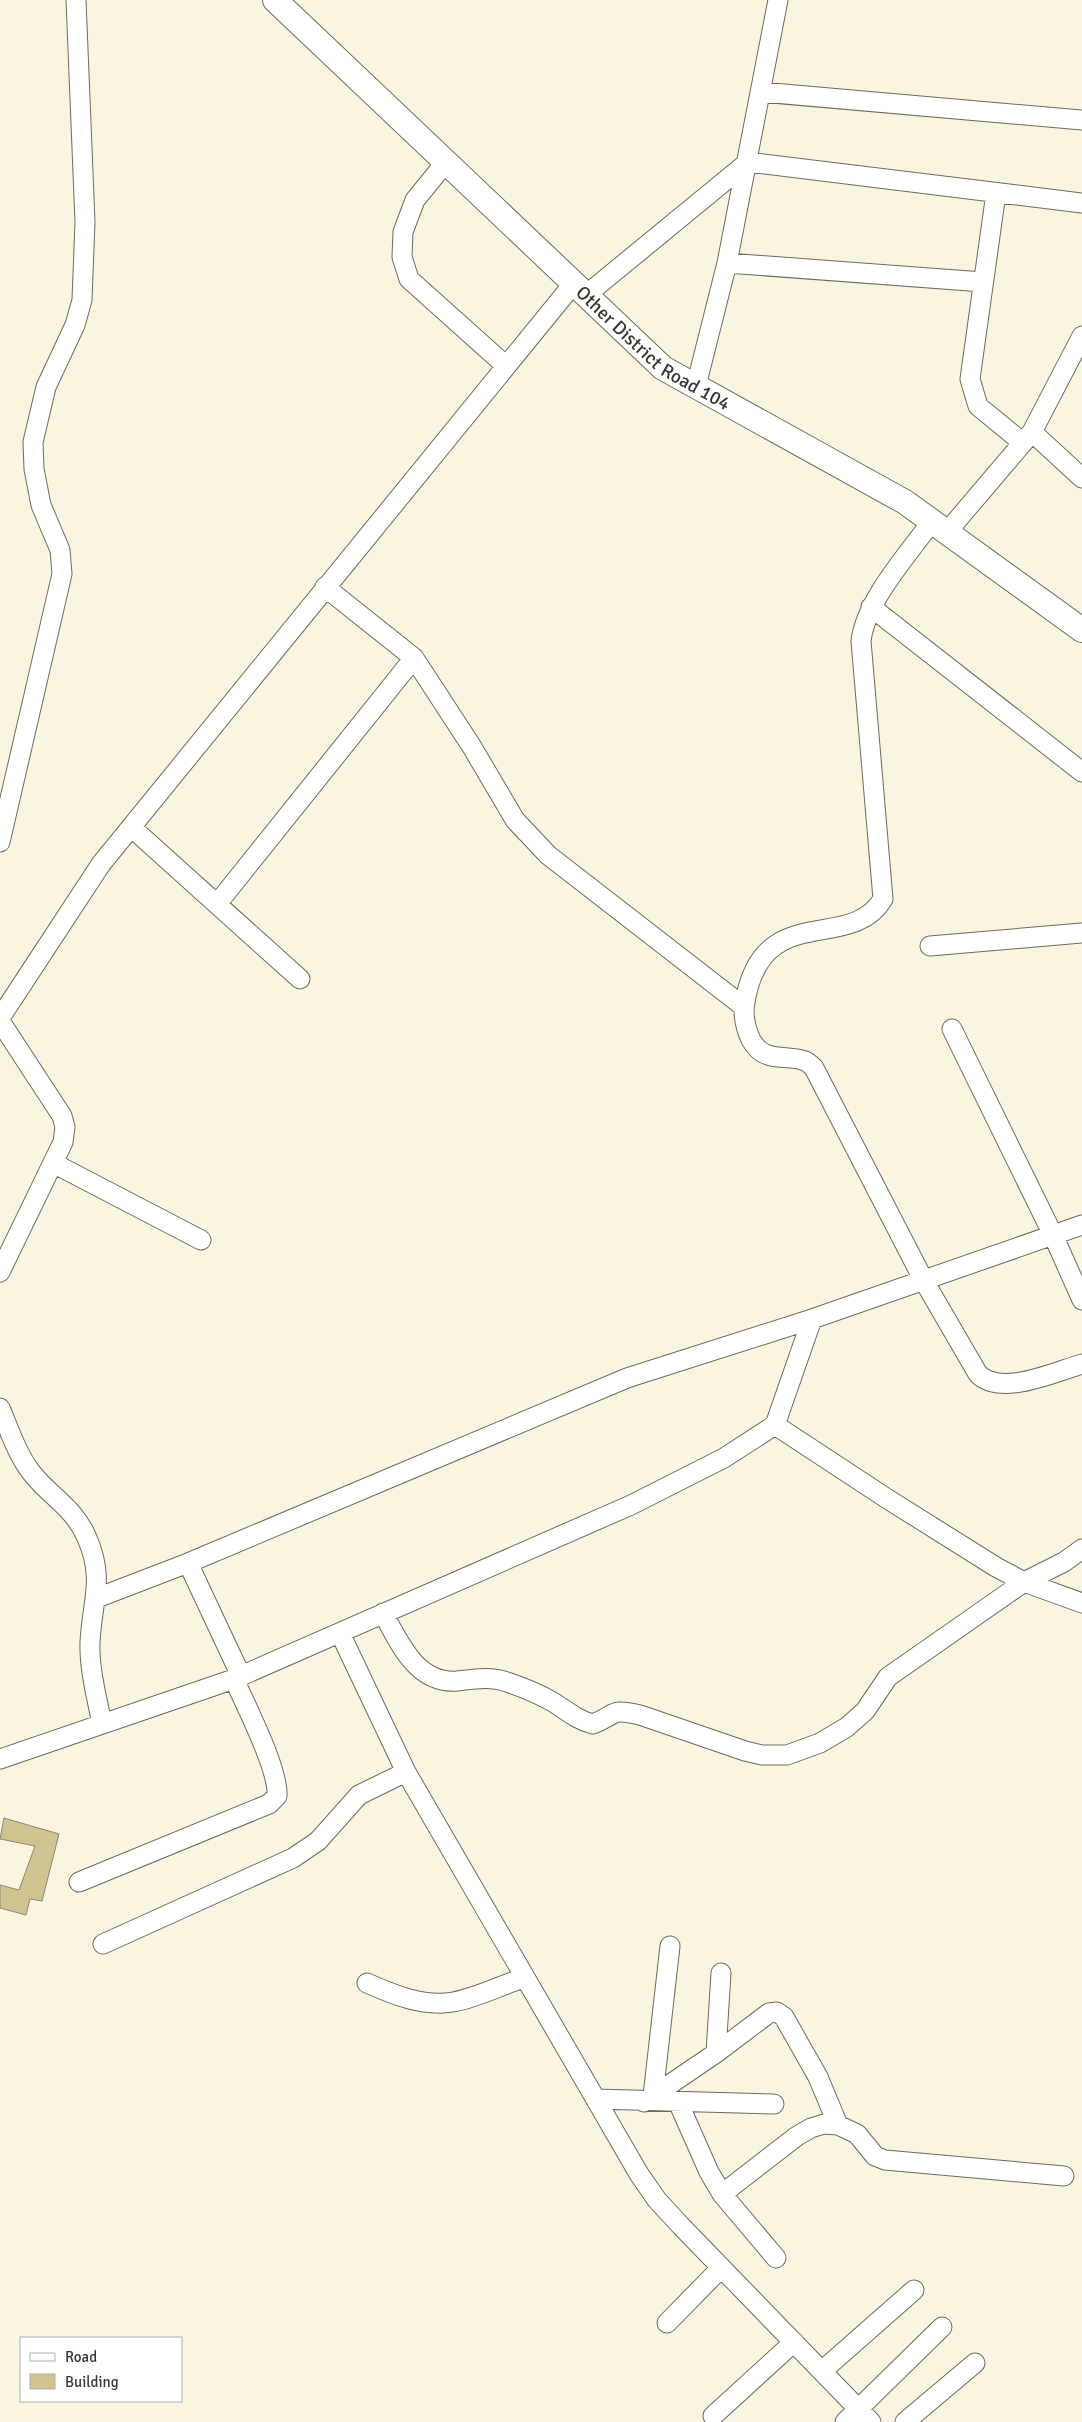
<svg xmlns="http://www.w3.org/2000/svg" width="1082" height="2422" font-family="Signika,sans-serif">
	<rect width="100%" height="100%" fill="#f9f5e1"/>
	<path fill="#cfc390" stroke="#8b8776" d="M 4,1818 L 59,1834 L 42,1901 L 30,1899 L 26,1915 L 0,1908 L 0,1885 L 19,1890 L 35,1846 L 0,1839 Z"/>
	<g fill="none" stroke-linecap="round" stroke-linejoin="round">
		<defs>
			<path id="minor" d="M 761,92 L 1082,120
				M 446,162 L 415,200 L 403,232 L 402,257 L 409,279 L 506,366
				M 996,193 L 970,379 L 978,406 L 1023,443
				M 727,263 L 983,282
				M 586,295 L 748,162 L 1082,203
				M 696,386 L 727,263 L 778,0
				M 1032,432 L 1082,478
				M 932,521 C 907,556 866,600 861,641 L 883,899 C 850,954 762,899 745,1002 C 742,1016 747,1039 758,1049 C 769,1061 791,1055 805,1061 C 808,1062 812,1066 814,1068 L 924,1281 L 978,1374 C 1001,1397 1054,1372 1082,1364
				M 947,532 L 1032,432 L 1082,336
				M 325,587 L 414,658 L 472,747 L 515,820 L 548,855 L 744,1007
				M 871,607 L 1082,772
				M 131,827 L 300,979
				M 0,842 L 62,574 L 60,550 L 41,505 L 34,469 L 33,442 L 46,387 L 75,325 L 82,300 L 85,222 L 76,0
				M 217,904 L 414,658
				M 930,946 L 1082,933
				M 0,1018 L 101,864 L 574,283
				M 0,1021 L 62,1116 L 65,1127 L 63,1142 L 0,1272
				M 952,1029 L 1053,1235 L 1082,1300
				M 53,1163 L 201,1240
				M 0,1408 C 9,1429 17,1454 31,1472 C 50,1497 74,1507 87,1538 C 105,1579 92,1601 90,1642 C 89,1669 97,1698 102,1724
				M 775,1425 L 886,1498 L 996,1567 L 1024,1582 L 1082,1603
				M 188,1563 L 241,1676
				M 97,1598 L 188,1563 L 627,1378 L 812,1319 L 1082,1225
				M 383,1613 C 400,1644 417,1684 457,1681 C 474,1679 491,1676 507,1682 C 522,1687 539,1694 553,1702 C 567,1711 577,1720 593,1724 C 618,1714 609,1708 640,1715 L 745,1751 L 762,1755 L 787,1755 L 820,1743 L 847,1727 L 865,1711 L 888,1677 L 1024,1582 L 1064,1562 L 1082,1549
				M 340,1633 L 406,1772 L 639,2174 L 657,2200 L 681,2226 L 871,2422
				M 0,1759 L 234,1679 L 631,1505 L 724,1458 L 775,1425 L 812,1319
				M 79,1882 L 269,1804 L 277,1796 C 279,1770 246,1706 234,1679
				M 103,1944 L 293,1858 L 318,1841 L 359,1795 L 406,1772
				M 367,1983 C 394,1995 423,2007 453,2002 C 477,1998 501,1985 524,1978
				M 716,2053 L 721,1973
				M 653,2096 L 670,1946
				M 596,2099 L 774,2104
				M 644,2102 L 716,2053 L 769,2013 L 777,2012 L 784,2017 L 818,2077 L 838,2125
				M 678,2102 L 709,2172 L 722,2194 L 776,2258
				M 722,2194 L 797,2136 L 811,2128 L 824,2124 L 838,2125 L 857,2134 L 875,2156 L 885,2160 L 1064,2176
				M 667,2323 L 721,2268
				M 822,2371 L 914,2290
				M 713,2416 L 794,2342
				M 845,2422 L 942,2327
				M 905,2422 L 975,2363"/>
			<g id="tertiary">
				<path id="s1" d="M 275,0 L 663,368 L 905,502 L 1082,630"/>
			</g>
		</defs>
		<use href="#minor" stroke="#6e6a5a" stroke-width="21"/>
		<use href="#tertiary" stroke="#6e6a5a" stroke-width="26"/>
		<use href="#minor" stroke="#fff" stroke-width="19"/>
		<use href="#tertiary" stroke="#fff" stroke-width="24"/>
	</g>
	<g text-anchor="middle" stroke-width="4" stroke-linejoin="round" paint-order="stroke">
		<g font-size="19" fill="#38362f" stroke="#fff">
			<text dy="7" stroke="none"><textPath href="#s1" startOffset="515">Other District Road 104</textPath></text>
		</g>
	</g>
	<rect x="20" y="2337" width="162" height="65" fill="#ffffff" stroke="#afafac"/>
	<rect x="30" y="2353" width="25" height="8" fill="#ffffff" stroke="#afafac"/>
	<text x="65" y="2362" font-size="15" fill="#38362f">Road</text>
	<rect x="30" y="2374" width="25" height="15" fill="#cfc390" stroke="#afafac"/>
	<text x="65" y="2387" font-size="15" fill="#38362f">Building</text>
</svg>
